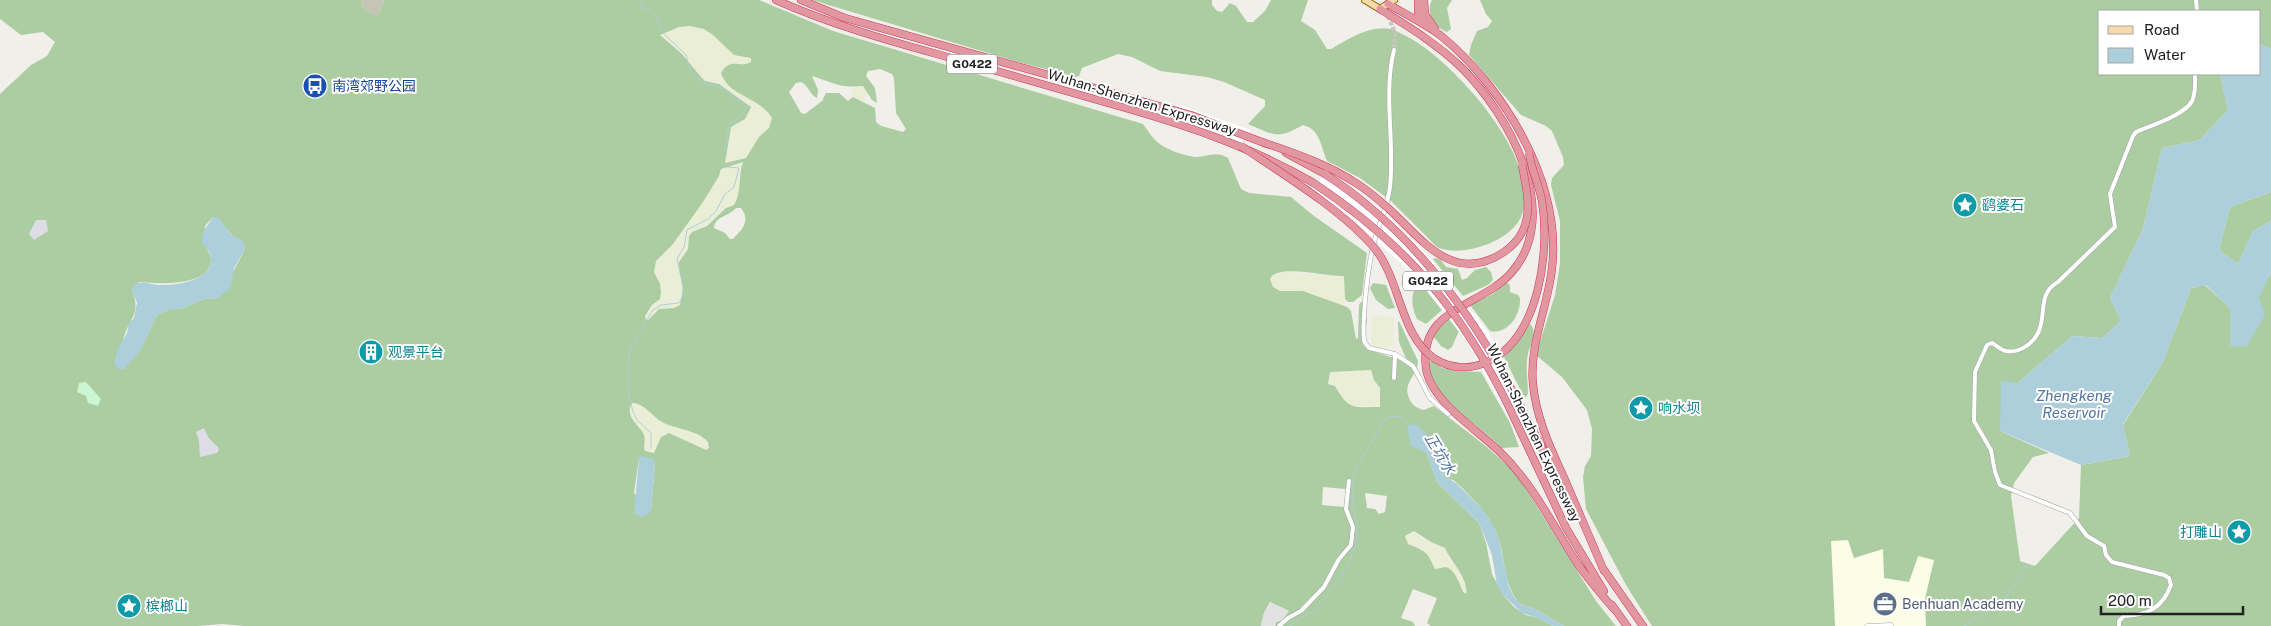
<svg xmlns="http://www.w3.org/2000/svg" width="2271" height="626" font-family="'Public Sans','Noto Sans SC',sans-serif">
	<rect width="100%" height="100%" fill="#f1efe9"/>
	<path fill="#fcfde6" d="M 1831,540 L 1848,540 L 1854,558 L 1883,549 L 1885,578 L 1909,582 L 1919,555 L 1934,560 L 1925,599 L 1926,626 L 1835,626 Z"/>
	<path fill="#c4c5b5" d="M 362,0 L 384,0 L 378,15 L 374,15 L 361,6 Z"/>
	<path fill="#ebeed6" d="M 690,26 L 704,29 L 713,35 L 730,51 L 751,58 L 751,62 L 747,65 L 731,64 L 725,67 L 723,79 L 741,95 L 756,102 L 767,110 L 772,118 L 769,128 L 759,137 L 746,158 L 725,163 L 731,127 L 740,122 L 744,101 L 719,84 L 705,81 L 701,77 L 682,54 L 660,35 L 679,27 Z
		M 863,86 L 867,89 L 865,102 L 853,97 L 852,88 Z
		M 744,162 L 741,168 L 738,199 L 734,205 L 726,208 L 707,226 L 692,232 L 689,236 L 688,249 L 679,262 L 679,269 L 683,289 L 680,305 L 674,308 L 662,308 L 648,320 L 645,320 L 645,316 L 652,305 L 660,299 L 654,269 L 656,261 L 673,244 L 703,202 L 719,176 L 721,169 Z
		M 1276,271 L 1344,276 L 1345,299 L 1342,306 L 1303,291 L 1280,291 L 1273,287 L 1270,279 Z
		M 1372,316 L 1394,317 L 1393,343 L 1385,349 L 1373,347 L 1371,345 Z
		M 1371,370 L 1374,380 L 1380,389 L 1380,407 L 1351,406 L 1344,402 L 1335,386 L 1328,384 L 1330,372 Z
		M 634,402 L 642,406 L 660,421 L 703,437 L 708,442 L 709,448 L 704,450 L 669,433 L 663,435 L 654,453 L 645,451 L 645,440 L 633,422 L 630,412 L 630,404 Z
		M 1414,531 L 1420,537 L 1445,548 L 1451,560 L 1464,578 L 1467,589 L 1466,594 L 1463,592 L 1453,574 L 1435,569 L 1422,549 L 1408,544 L 1405,537 Z"/>
	<path fill="#abcda1" fill-rule="evenodd" d="M 0,0 L 362,0 L 361,6 L 374,15 L 378,15 L 384,0 L 759,0 L 833,31 L 1143,124 C 1147,129 1151,136 1155,140 C 1164,149 1186,157 1198,157 C 1210,156 1217,151 1228,158 L 1241,189 L 1249,193 L 1291,197 L 1314,216 L 1367,253 L 1362,295 L 1353,302 L 1348,302 L 1345,299 L 1344,276 C 1328,277 1276,263 1270,279 L 1273,287 L 1280,291 L 1303,291 L 1347,307 L 1351,311 L 1356,339 L 1358,338 L 1359,305 L 1361,302 L 1364,302 L 1367,321 L 1363,345 L 1369,350 L 1403,361 L 1406,359 L 1399,342 L 1398,323 L 1399,321 L 1418,361 C 1418,376 1402,382 1409,398 C 1412,405 1416,408 1424,410 L 1434,406 C 1464,430 1495,450 1520,479 L 1596,601 L 1616,626 L 1564,626 L 1535,609 L 1520,604 C 1501,583 1507,552 1494,528 C 1486,511 1470,496 1457,483 C 1452,478 1448,480 1444,476 L 1442,463 L 1426,435 L 1417,447 L 1426,452 L 1437,482 L 1479,523 L 1486,543 L 1492,574 L 1503,595 L 1514,607 L 1526,615 L 1535,617 L 1553,626 L 1431,626 L 1427,623 L 1437,598 L 1413,589 L 1401,618 L 1413,622 L 1415,626 L 1275,626 L 1276,622 L 1282,620 L 1289,611 L 1270,602 L 1264,613 L 1261,626 L 244,626 L 222,624 L 198,626 L 0,626 L 0,94 L 31,65 L 47,56 L 55,42 L 43,32 L 21,35 L 0,19 ZM 690,26 L 704,29 L 713,35 L 734,55 L 751,58 L 751,62 C 739,69 731,56 721,73 C 729,97 760,97 772,118 L 769,128 L 759,137 L 746,158 L 725,163 L 731,127 L 745,119 L 751,107 L 719,84 L 705,81 L 701,77 L 682,54 L 660,35 L 679,27 ZM 880,69 L 892,74 L 894,78 L 896,113 L 906,129 L 903,132 L 881,126 L 876,122 L 875,108 L 853,97 L 848,101 L 839,93 L 826,93 L 822,101 L 805,114 L 801,113 L 789,92 L 796,83 L 801,82 C 809,86 809,94 817,98 L 818,90 L 812,76 C 835,83 838,88 863,86 L 872,100 L 877,103 L 875,88 L 866,76 L 868,71 ZM 743,162 C 738,176 742,192 734,205 L 726,208 L 707,226 L 692,232 L 689,236 L 688,249 L 679,262 L 679,269 L 683,289 L 680,305 L 674,308 L 659,309 L 648,320 L 646,320 L 645,316 L 652,305 L 660,299 L 661,293 L 660,284 L 654,272 L 656,261 L 673,244 L 703,202 L 719,176 L 721,169 ZM 736,208 L 741,208 C 751,221 742,230 733,239 L 730,239 L 725,233 L 714,228 C 715,216 728,217 736,208 ZM 213,217 C 227,227 233,238 245,249 L 221,295 L 218,298 L 203,299 L 181,309 L 170,309 L 157,315 L 146,338 L 124,369 C 124,360 121,349 123,341 C 128,317 142,317 132,289 L 139,282 C 157,284 210,287 211,260 C 211,255 208,251 206,246 C 204,240 205,232 205,226 ZM 1371,370 L 1374,380 L 1380,388 L 1380,407 C 1354,407 1349,411 1335,386 L 1328,384 L 1330,372 ZM 632,403 C 644,403 652,416 662,422 C 675,429 698,430 708,442 L 709,448 L 706,450 L 669,433 L 661,437 L 654,453 L 645,451 C 643,446 646,441 644,435 C 639,424 624,417 632,403 ZM 639,458 L 655,462 L 651,511 L 634,493 ZM 1323,487 L 1346,489 L 1344,507 L 1322,505 ZM 1365,493 L 1387,496 L 1385,512 L 1379,514 L 1375,509 L 1367,508 ZM 1414,531 L 1431,542 L 1445,548 C 1451,562 1469,579 1466,594 L 1463,592 C 1459,582 1455,570 1446,567 L 1435,569 C 1427,551 1425,551 1408,544 L 1405,536 Z
		M 812,0 L 1212,0 L 1212,5 L 1217,11 L 1222,12 L 1230,3 L 1236,6 L 1247,22 L 1253,22 L 1265,11 L 1271,0 L 1308,0 L 1301,21 L 1315,30 L 1327,49 L 1331,49 C 1349,39 1369,25 1391,29 C 1396,30 1403,35 1408,37 C 1453,61 1540,157 1523,212 C 1518,228 1503,238 1488,244 C 1472,250 1453,254 1437,247 L 1391,201 L 1360,178 L 1327,161 C 1321,147 1320,129 1303,125 C 1276,140 1275,135 1248,124 L 1265,106 L 1265,100 L 1224,82 L 1207,77 L 1160,71 L 1132,57 L 1118,54 L 1082,68 L 1079,76 L 1076,77 L 1018,62 Z
		M 1432,0 L 1452,0 L 1447,8 L 1451,29 L 1447,32 C 1435,28 1425,12 1432,0 Z
		M 1480,0 L 2271,0 L 2271,49 L 2260,44 L 2260,11 L 2100,11 L 2100,74 L 2220,74 L 2228,110 L 2200,140 L 2162,148 L 2143,229 L 2110,298 L 2121,321 L 2102,338 L 2072,336 L 2018,383 L 2000,431 L 2049,453 L 2033,457 L 2014,483 L 2011,496 L 2020,561 L 2035,566 L 2079,518 L 2081,465 L 2130,456 L 2123,425 L 2163,362 L 2191,288 L 2205,285 L 2230,308 L 2230,345 L 2271,273 L 2271,626 L 1926,626 L 1925,599 L 1934,560 L 1918,556 L 1909,582 L 1884,578 L 1883,549 L 1854,558 L 1848,540 L 1831,541 L 1835,626 L 1652,626 L 1626,585 L 1586,509 L 1583,477 L 1585,466 L 1591,456 L 1592,429 L 1587,410 L 1562,377 L 1536,355 L 1555,295 L 1560,264 L 1560,221 L 1551,185 L 1552,178 L 1564,165 L 1563,157 L 1552,131 L 1546,126 L 1521,115 L 1469,55 L 1471,45 L 1477,31 L 1488,27 L 1492,21 L 1486,14 Z
		M 2271,192 L 2271,221 L 2253,231 L 2238,264 L 2219,250 L 2230,207 Z
		M 1435,258 L 1441,260 L 1446,267 L 1458,269 L 1462,280 L 1467,278 L 1475,270 L 1486,267 L 1491,272 L 1493,280 L 1488,285 L 1463,296 L 1433,259 Z
		M 1419,282 L 1442,310 L 1426,324 L 1417,319 C 1411,307 1410,293 1419,282 Z
		M 1373,283 L 1386,285 L 1395,308 L 1388,309 L 1376,300 L 1370,288 Z
		M 1507,283 L 1510,285 L 1510,292 L 1518,295 L 1520,298 C 1521,315 1508,335 1490,331 L 1470,305 L 1491,295 Z
		M 1449,318 L 1459,331 L 1452,347 L 1448,350 L 1441,346 L 1434,337 L 1440,326 Z
		M 1530,324 C 1538,331 1530,345 1528,354 C 1525,367 1528,381 1528,394 L 1526,397 L 1524,397 L 1504,357 L 1518,342 Z
		M 1431,361 L 1442,368 L 1458,371 L 1481,372 L 1510,423 L 1519,447 L 1502,448 C 1478,423 1432,401 1429,362 Z"/>
	<path fill="#cbf6d1" d="M 86,382 L 101,399 L 98,406 L 88,403 L 86,396 L 77,392 L 79,383 Z"/>
	<path fill="#e1e1e1" d="M 1270,602 L 1289,611 L 1282,620 L 1276,622 L 1275,626 L 1261,626 L 1264,613 Z"/>
	<path fill="#dedde7" d="M 36,220 L 46,220 L 48,231 L 34,240 L 29,234 Z
		M 204,428 L 208,437 L 218,447 L 219,450 L 217,453 L 200,457 L 199,441 L 196,432 Z"/>
	<path fill="#adcedb" d="M 2260,44 L 2271,49 L 2271,192 L 2230,207 L 2219,250 L 2238,264 L 2253,231 L 2271,221 L 2271,273 L 2259,297 L 2265,315 L 2246,347 L 2230,346 L 2230,308 L 2206,285 L 2191,288 L 2163,362 L 2123,424 L 2130,456 L 2081,465 L 2000,431 L 2001,381 L 2018,383 L 2072,336 L 2102,338 L 2121,321 L 2110,298 L 2143,229 L 2162,148 L 2200,140 L 2228,110 L 2220,74 L 2260,74 Z
		M 213,217 L 219,218 L 231,235 L 242,240 L 244,244 L 245,249 L 234,268 L 231,287 L 218,298 L 203,299 L 181,309 L 170,309 L 157,315 L 140,351 L 124,369 L 118,369 L 114,363 L 117,351 L 127,333 L 129,323 L 134,318 L 137,303 L 132,289 L 135,284 C 143,281 151,284 158,285 C 174,286 211,281 211,260 C 211,253 208,248 202,244 C 201,231 207,227 213,217 Z
		M 1413,424 C 1430,429 1441,461 1444,476 L 1456,483 L 1483,510 L 1494,527 L 1499,540 L 1509,587 L 1514,597 L 1520,604 L 1535,609 L 1564,626 L 1553,626 L 1535,617 L 1522,613 L 1503,595 L 1497,585 L 1492,555 L 1479,523 L 1437,482 L 1426,452 L 1411,446 L 1407,427 Z
		M 641,456 L 653,459 L 655,462 L 651,512 L 642,517 L 634,513 L 639,458 Z"/>
	<path fill="#fff" d="M 1180,105 L 1250,130 L 1236,150 L 1169,124 Z
		M 1327,171 L 1382,210 L 1429,257 L 1488,332 L 1523,401 L 1506,412 L 1467,342 L 1418,279 L 1358,224 L 1311,190 Z"/>
	<g fill="none" stroke-linecap="round" stroke-linejoin="round">
		<path stroke="#adcedb" stroke-width="1" d="M 639,0 L 643,8 L 652,12 L 657,18 L 663,33 L 686,55 L 690,70 L 705,84 L 722,88 L 747,107 L 740,118 L 729,124 L 725,153
			M 651,448 L 651,433 L 637,420 L 633,412 L 628,392 L 629,351 L 652,311 L 661,305 L 679,303 C 688,292 679,272 677,259 L 684,247 L 687,230 L 708,219 L 716,211 L 725,194 L 734,187 L 739,168 L 727,167
			M 1290,626 C 1296,620 1305,617 1312,611 C 1329,595 1358,557 1357,533 C 1357,514 1348,496 1354,476 C 1359,456 1377,441 1381,421 L 1389,417 L 1400,416 L 1411,426
			M 1964,626 L 2003,601 L 2028,564"/>
		<path stroke="#c7c6c1" stroke-width="4" stroke-dasharray="4 2" stroke-linecap="butt" d="M 1388,16 L 1395,33 L 1394,50"/>
		<defs>
			<path id="street" d="M 2196,0 L 2197,11
				M 1394,50 C 1383,95 1395,142 1390,187 C 1388,205 1380,221 1375,239 C 1368,264 1362,315 1364,341 L 1369,348 L 1395,354 L 1413,366 L 1430,398 L 1448,414
				M 1394,378 L 1395,354
				M 1279,626 L 1288,618 L 1301,611 L 1324,587 L 1339,559 L 1351,545 L 1353,527 L 1346,509 L 1349,481
				M 1867,626 L 1891,625
				M 2119,626 L 2119,621 L 2124,616 C 2147,615 2162,609 2171,585 L 2169,578 L 2164,575 L 2112,562 L 2106,555 L 2104,546 L 2087,536 L 2070,513 L 2000,485 L 1995,472 L 1991,450 L 1974,421 L 1975,372 L 1987,345 L 1992,343 C 1996,345 2001,350 2006,351 C 2010,352 2017,351 2021,349 C 2057,331 2030,297 2058,282 L 2115,227 L 2110,194 L 2133,136 L 2136,132 C 2150,126 2185,115 2192,101 C 2196,93 2195,83 2195,74"/>
			<path id="primary" d="M 1365,0 L 1380,9 L 1394,0"/>
			<path id="highway" d="M 776,0 C 828,23 882,39 937,54 C 994,70 1051,87 1108,103 C 1179,123 1248,145 1312,182
				M 801,0 L 845,18 L 1191,115 L 1267,144
				M 1418,0 L 1418,13 L 1426,24
				M 1424,0 L 1425,14 L 1435,29
				M 1388,4 C 1405,14 1424,23 1440,35 C 1504,87 1562,183 1552,268 C 1548,307 1529,344 1533,384 C 1536,418 1551,449 1565,480 C 1578,510 1591,541 1604,571
				M 1380,9 C 1409,27 1437,44 1462,68 C 1509,115 1564,214 1511,273 C 1481,307 1418,308 1426,368 C 1430,400 1476,429 1499,451 C 1533,484 1552,524 1577,563 C 1588,579 1601,594 1614,609
				M 1286,153 L 1325,174
				M 1518,401 L 1565,492
				M 1510,409 L 1566,528 L 1604,591
				M 1602,567 L 1643,626
				M 1612,605 L 1627,626"/>
		</defs>
		<use href="#street" stroke="#a5a5a5" stroke-width="5"/>
		<use href="#primary" stroke="#94700b" stroke-width="8"/>
		<use href="#highway" stroke="#d03560" stroke-width="8"/>
		<use href="#street" stroke="#fff" stroke-width="4"/>
		<use href="#primary" stroke="#f6daa9" stroke-width="6"/>
		<use href="#highway" stroke="#e297a0" stroke-width="7"/>
		<defs>
			<path id="highway-bridge" d="M 1262,142 C 1294,153 1327,164 1356,183 C 1367,190 1379,200 1389,209 C 1422,239 1453,286 1504,252 C 1537,229 1528,197 1522,165
				M 1241,146 C 1283,174 1344,211 1376,250 C 1401,282 1400,336 1435,359 C 1451,369 1472,370 1489,361 C 1540,336 1550,250 1542,201 C 1539,184 1531,169 1529,153
				M 1325,174 C 1411,230 1471,311 1518,401
				M 1312,182 C 1406,244 1461,309 1510,409"/>
		</defs>
		<use href="#highway-bridge" stroke="#d03560" stroke-width="8" stroke-linecap="butt"/>
		<use href="#highway-bridge" stroke="#e297a0" stroke-width="7"/>
	</g>
	<defs>
		<symbol id="bus-disc" viewBox="-11 -11 22 22"><circle r="9.5" fill="#1a4fb4" stroke="#fff"/><path d="M-5-6H5V4H4V6H2V4H-2V6H-4V4H-5ZM-3.5-4V0h7V-4ZM-3.5 1.2v1.5H-2V1.2ZM2 1.2v1.5H3.5V1.2Z" fill="#fff"/></symbol>
		<symbol id="sight-disc" viewBox="-11 -11 22 22"><circle r="9.5" fill="#0f9aa8" stroke="#fff"/><path d="M0-6L1.8-2.2L6-1.7L2.9 1.2L3.7 5.4L0 3.3L-3.7 5.4L-2.9 1.2L-6-1.7L-1.8-2.2Z" fill="#fff"/></symbol>
		<symbol id="building-disc" viewBox="-11 -11 22 22"><circle r="9.5" fill="#0f9aa8" stroke="#fff"/><path d="M-4-6H4V6H1V3H-1V6H-4ZM-2.5-4.3h1.7v1.8h-1.7ZM.8-4.3h1.7v1.8H.8ZM-2.5-1h1.7V.8h-1.7ZM.8-1h1.7V.8H.8Z" fill="#fff"/></symbol>
		<symbol id="office-disc" viewBox="-11 -11 22 22"><circle r="9.5" fill="#5c6f8a" stroke="#fff"/><path d="M-6-3h4V-5.5h4V-3h4V5H-6ZM-1-4.5V-3h2v-1.5ZM-6 0V1H6V0Z" fill="#fff"/></symbol>
	</defs>
	<g fill-rule="evenodd">
		<use href="#bus-disc" x="301" y="72" width="28" height="28"/>
		<use href="#sight-disc" x="1951" y="191" width="28" height="28"/>
		<use href="#building-disc" x="357" y="338" width="28" height="28"/>
		<use href="#sight-disc" x="1627" y="394" width="28" height="28"/>
		<use href="#sight-disc" x="2225" y="518" width="28" height="28"/>
		<use href="#office-disc" x="1871" y="590" width="28" height="28"/>
		<use href="#sight-disc" x="115" y="592" width="28" height="28"/>
	</g>
	<g text-anchor="middle" stroke-width="4" stroke-linejoin="round" paint-order="stroke">
		<g fill="#fff" stroke="#646464" stroke-width="1">
			<rect x="947" y="54.5" width="50" height="19" rx="4"/>
			<rect x="1403" y="271.5" width="50" height="19" rx="4"/>
		</g>
		<g font-size="12" font-weight="bold" fill="#212121">
			<text x="972" y="68">G0422</text>
			<text x="1428" y="285">G0422</text>
		</g>
		<g font-size="14" fill="#164399" stroke="#fff" text-anchor="start">
			<text x="332" y="91">南湾郊野公园</text>
		</g>
		<g font-size="14" fill="#212121" stroke="#fff">
			<text transform="translate(1142 102) rotate(17)" y="5">Wuhan-Shenzhen Expressway</text>
			<text transform="translate(1534 433) rotate(64)" y="5">Wuhan-Shenzhen Expressway</text>
		</g>
		<g font-size="14" fill="#0d838f" stroke="#fff" text-anchor="start">
			<text x="1982" y="210">鹞婆石</text>
			<text x="388" y="357">观景平台</text>
			<text x="1658" y="413">响水坝</text>
			<text x="2222" y="537" text-anchor="end">打雕山</text>
			<text x="146" y="611">槟榔山</text>
		</g>
		<g font-size="14" fill="#4e5e75" stroke="#fff" text-anchor="start">
			<text x="1902" y="609">Benhuan Academy</text>
		</g>
		<g font-size="15" font-style="italic" fill="#5075a4" stroke="#fff">
			<text x="2074" y="401">Zhengkeng<tspan x="2074" dy="17">Reservoir</tspan></text>
			<text transform="translate(1440 454) rotate(59)" y="5">正坑水</text>
		</g>
	</g>
	<rect x="2098" y="10" width="162" height="65" fill="#ffffff" stroke="#a6a6a6"/>
	<rect x="2108" y="26" width="25" height="8" fill="#f6daa9" stroke="#a6a6a6"/>
	<text x="2144" y="35" font-size="15" fill="#212121">Road</text>
	<rect x="2108" y="48" width="25" height="15" fill="#adcedb" stroke="#a6a6a6"/>
	<text x="2144" y="60" font-size="15" fill="#212121">Water</text>
	<path d="M2101 606v8h142v-8" fill="none" stroke="#212121" stroke-width="2.5"/>
	<text x="2108" y="606" font-size="15" fill="#212121" stroke="#ffffff" stroke-width="4" paint-order="stroke">200 m</text>
</svg>
